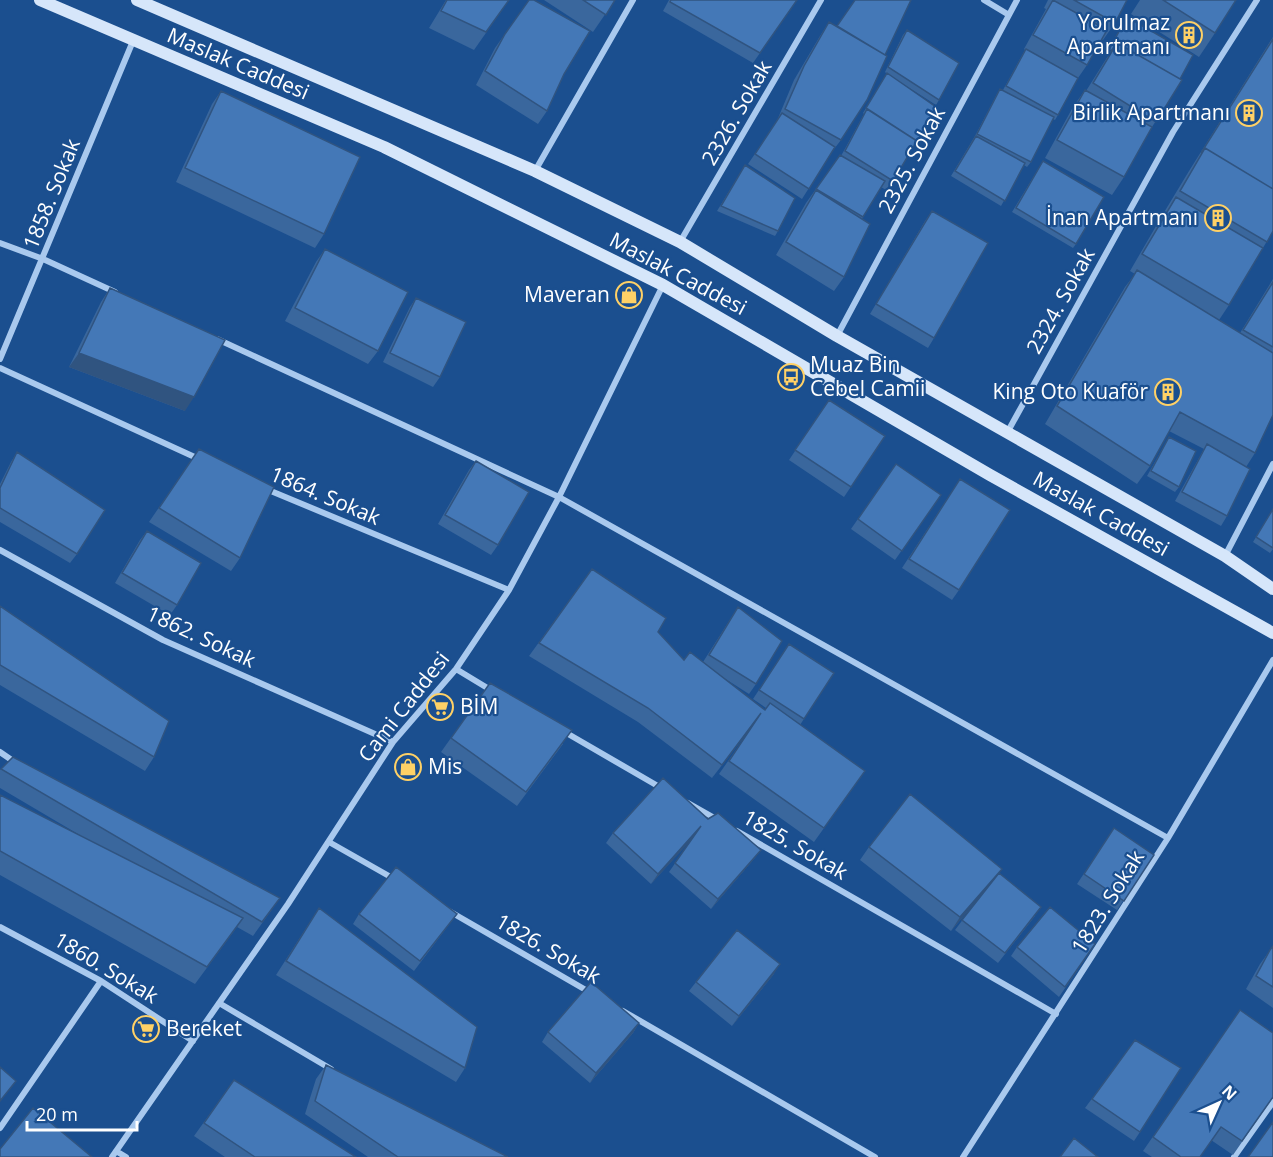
<svg xmlns="http://www.w3.org/2000/svg" width="1273" height="1157" font-family="'Open Sans',sans-serif">
	<rect width="100%" height="100%" fill="#1b4f8f"/>
	<g fill="none" stroke-linecap="round" stroke-linejoin="round">
		<path stroke="#a9c9ee" stroke-width="6" d="M 984,0 L 1009,15
			M 535,171 L 633,0
			M 680,242 L 821,0
			M 0,243 L 43,259 L 115,292
			M 837,336 L 1017,0
			M 217,339 L 559,497 L 1168,838
			M 0,359 L 133,41
			M 0,368 L 199,459
			M 1007,433 L 1173,132 L 1257,0
			M 266,489 L 509,590
			M 0,550 L 163,640 L 393,742
			M 1225,556 L 1273,464
			M 456,669 L 494,692
			M 563,731 L 663,789
			M 0,752 L 16,763
			M 688,803 L 718,820
			M 737,831 L 1056,1014
			M 329,842 L 396,880
			M 449,911 L 591,993
			M 0,927 L 101,981 L 193,1041
			M 219,1003 L 331,1069
			M 623,1011 L 875,1157
			M 0,1128 L 101,981
			M 116,1151 L 126,1157
			M 112,1157 L 288,904 L 393,742 L 456,669 L 509,590 L 559,497 L 663,285
			M 963,1157 L 1168,838 L 1273,660
			M 1234,1157 L 1273,1102"/>
		<path stroke="#d6e6fa" stroke-width="12" d="M 40,0 L 384,147 L 663,285 L 990,475 L 1273,633
			M 137,0 L 535,171 L 680,242 L 837,336 L 1225,556 L 1273,589"/>
	</g>
	<path fill="#3a679d" d="M 446,0 L 509,0 L 474,50 L 429,28 Z
		M 529,0 L 564,74 L 547,111 L 538,124 L 476,85 L 495,48 Z
		M 544,0 L 615,0 L 593,32 Z
		M 669,0 L 797,0 L 753,63 L 663,11 Z
		M 1048,0 L 1127,0 L 1115,23 L 1103,40 L 1101,39 L 1087,65 L 1078,78 L 1058,115 L 1055,120 L 1053,119 L 1031,162 L 1027,167 L 1024,165 L 1001,206 L 951,176 L 975,136 L 997,94 L 1000,89 L 1003,90 L 1025,50 L 1024,49 L 1046,9 L 1044,8 Z
		M 1140,0 L 1236,0 L 1215,33 L 1199,57 L 1131,14 Z
		M 1127,17 L 1180,79 L 1182,80 L 1152,127 L 1124,177 L 1112,195 L 1045,158 L 1073,107 L 1085,90 L 1086,91 L 1108,56 L 1105,55 Z
		M 829,22 L 841,140 L 831,153 L 802,199 L 748,164 L 776,123 L 794,80 L 820,36 Z
		M 907,30 L 939,100 L 936,105 L 900,82 L 917,142 L 886,190 L 881,187 L 862,219 L 844,277 L 834,291 L 776,255 L 806,203 L 840,155 L 841,156 L 864,114 L 863,113 L 887,74 L 885,72 L 903,35 Z
		M 1273,37 L 1273,231 L 1229,305 L 1219,320 L 1240,333 L 1273,279 L 1273,415 L 1255,453 L 1246,467 L 1227,516 L 1221,526 L 1175,501 L 1204,449 L 1169,431 L 1150,466 L 1137,484 L 1045,424 L 1125,287 L 1135,274 L 1130,271 L 1163,214 L 1189,171 Z
		M 221,91 L 324,234 L 315,248 L 176,182 L 212,104 Z
		M 1040,166 L 1076,244 L 1073,248 L 1012,212 Z
		M 742,170 L 778,231 L 775,236 L 717,211 Z
		M 932,211 L 934,338 L 928,348 L 870,314 L 925,221 Z
		M 325,249 L 378,351 L 368,364 L 285,321 L 316,262 Z
		M 110,288 L 185,411 L 69,367 L 101,302 Z
		M 416,298 L 440,377 L 433,387 L 383,362 L 410,307 Z
		M 829,400 L 885,436 L 844,497 L 789,460 Z
		M 1169,437 L 1179,487 L 1175,492 L 1147,476 Z
		M 199,449 L 240,558 L 231,571 L 149,522 Z
		M 17,452 L 77,554 L 70,563 L 0,522 L 0,484 L 11,462 Z
		M 476,461 L 498,545 L 491,555 L 438,524 L 469,470 Z
		M 896,464 L 941,495 L 895,560 L 851,529 Z
		M 960,479 L 959,590 L 952,600 L 902,568 Z
		M 1273,509 L 1273,549 L 1270,553 L 1253,542 Z
		M 147,531 L 177,605 L 170,615 L 115,583 L 140,540 Z
		M 592,569 L 658,632 L 684,660 L 703,662 L 738,607 L 756,684 L 749,694 L 724,678 L 765,710 L 766,708 L 753,699 L 783,653 L 834,673 L 800,725 L 865,771 L 814,842 L 719,774 L 752,727 L 712,778 L 638,722 L 529,656 Z
		M 0,606 L 154,757 L 145,771 L 0,685 Z
		M 490,683 L 563,744 L 517,806 L 441,752 Z
		M 13,757 L 280,898 L 253,936 L 237,927 L 195,984 L 0,875 L 0,795 L 83,837 L 0,788 L 0,770 Z
		M 708,819 L 761,850 L 754,859 L 711,909 L 669,872 L 694,836 L 651,884 L 606,843 L 613,833 Z
		M 1114,828 L 1154,855 L 1117,910 L 1077,884 Z
		M 869,847 L 999,873 L 1035,916 L 998,963 L 955,930 L 983,893 L 951,931 L 860,860 Z
		M 319,908 L 465,1068 L 456,1082 L 276,975 Z
		M 359,914 L 457,914 L 414,971 L 353,924 Z
		M 1095,944 L 1059,997 L 1011,956 L 1017,947 Z
		M 1273,946 L 1273,1008 L 1246,989 L 1260,964 Z
		M 774,974 L 732,1026 L 689,991 L 696,982 Z
		M 1240,1010 L 1273,1097 L 1233,1155 L 1211,1140 L 1200,1157 L 1152,1157 L 1143,1151 Z
		M 639,1023 L 633,1033 L 590,1083 L 542,1042 L 548,1032 Z
		M 1135,1040 L 1140,1132 L 1134,1141 L 1085,1108 Z
		M 326,1065 L 508,1157 L 368,1157 L 305,1114 L 316,1079 Z
		M 234,1080 L 356,1157 L 225,1157 L 194,1136 Z"/>
	<path fill="#305480" d="M 79,353 L 194,397 L 185,411 L 69,367 Z
		M 761,713 L 752,727 L 712,778 L 722,765 Z
		M 701,826 L 695,836 L 651,884 L 658,874 Z
		M 761,850 L 754,859 L 711,909 L 718,899 Z
		M 1002,869 L 992,883 L 951,931 L 960,917 Z
		M 780,964 L 774,974 L 732,1026 L 739,1016 Z
		M 639,1023 L 633,1033 L 590,1083 L 596,1073 Z"/>
	<path fill="#4478b7" stroke="#305480" stroke-width="1.5" d="M 447,0 L 509,0 L 486,32 L 441,11 Z
		M 529,0 L 534,0 L 590,31 L 564,74 L 547,111 L 485,71 L 505,34 Z
		M 583,0 L 615,0 L 606,15 Z
		M 671,0 L 797,0 L 760,53 L 670,2 Z
		M 855,0 L 911,0 L 885,55 L 837,26 Z
		M 1053,0 L 1107,30 L 1087,65 L 1033,35 Z
		M 1074,0 L 1127,0 L 1115,23 Z
		M 1163,0 L 1236,0 L 1215,33 Z
		M 1127,17 L 1193,55 L 1180,79 L 1117,43 L 1111,51 L 1109,50 Z
		M 829,22 L 887,56 L 867,100 L 841,140 L 785,109 L 804,66 Z
		M 907,30 L 959,63 L 939,100 L 888,67 Z
		M 1273,39 L 1273,189 L 1205,148 L 1201,153 Z
		M 1117,43 L 1182,80 L 1156,122 L 1093,83 Z
		M 1026,49 L 1078,78 L 1058,115 L 1006,86 Z
		M 887,73 L 936,107 L 917,142 L 917,141 L 866,108 Z
		M 1000,89 L 1054,117 L 1031,162 L 977,134 Z
		M 1085,90 L 1152,127 L 1124,177 L 1057,140 Z
		M 221,91 L 360,157 L 324,234 L 185,168 Z
		M 867,109 L 917,141 L 893,181 L 845,151 Z
		M 782,113 L 835,147 L 809,189 L 755,154 Z
		M 976,136 L 1025,163 L 1005,201 L 955,171 Z
		M 1205,148 L 1273,189 L 1273,231 L 1267,242 L 1180,191 Z
		M 840,155 L 885,181 L 863,217 L 816,189 Z
		M 1043,161 L 1104,197 L 1076,244 L 1016,208 Z
		M 745,165 L 795,198 L 778,231 L 721,206 Z
		M 816,190 L 870,224 L 844,277 L 786,242 Z
		M 1176,197 L 1263,248 L 1229,305 L 1142,254 Z
		M 932,211 L 988,243 L 934,338 L 876,304 Z
		M 325,249 L 408,292 L 378,351 L 295,308 Z
		M 1137,270 L 1273,353 L 1273,415 L 1255,453 L 1180,412 L 1150,466 L 1057,406 Z
		M 1273,282 L 1273,347 L 1243,330 Z
		M 110,288 L 225,340 L 194,397 L 79,353 Z
		M 416,298 L 466,322 L 440,377 L 390,353 Z
		M 829,400 L 885,436 L 851,487 L 795,450 Z
		M 1169,437 L 1196,451 L 1179,487 L 1151,471 Z
		M 1207,444 L 1250,469 L 1227,516 L 1182,492 Z
		M 199,449 L 274,487 L 240,558 L 159,508 Z
		M 17,452 L 105,510 L 77,554 L 0,508 L 0,488 Z
		M 476,461 L 529,492 L 498,545 L 445,515 Z
		M 896,464 L 941,495 L 902,551 L 858,519 Z
		M 960,479 L 1010,510 L 959,590 L 909,559 Z
		M 1273,509 L 1273,548 L 1256,537 Z
		M 147,531 L 201,563 L 177,605 L 122,573 Z
		M 592,569 L 666,618 L 658,632 L 684,660 L 690,652 L 765,710 L 770,703 L 865,771 L 824,828 L 729,761 L 761,713 L 722,765 L 648,708 L 539,643 Z
		M 0,606 L 169,721 L 154,757 L 0,665 Z
		M 738,607 L 782,641 L 756,684 L 709,655 Z
		M 789,644 L 834,673 L 804,719 L 759,690 Z
		M 490,683 L 572,730 L 526,792 L 451,738 Z
		M 13,757 L 280,898 L 262,922 L 1,769 Z
		M 663,778 L 708,819 L 718,813 L 761,850 L 718,899 L 675,863 L 701,826 L 658,874 L 613,833 Z
		M 910,794 L 1002,869 L 960,917 L 869,847 Z
		M 0,795 L 243,918 L 207,967 L 0,851 Z
		M 1114,828 L 1154,855 L 1124,901 L 1084,874 Z
		M 396,867 L 457,914 L 420,961 L 359,914 Z
		M 999,873 L 1041,907 L 1005,953 L 962,920 Z
		M 1050,907 L 1095,944 L 1065,987 L 1017,947 Z
		M 319,908 L 477,1027 L 465,1068 L 286,961 Z
		M 737,930 L 780,964 L 739,1016 L 696,982 Z
		M 1273,946 L 1273,987 L 1256,976 L 1270,950 Z
		M 591,982 L 639,1023 L 596,1073 L 548,1032 Z
		M 1240,1010 L 1273,1033 L 1273,1097 L 1242,1141 L 1221,1127 L 1200,1157 L 1181,1157 L 1153,1137 Z
		M 1135,1040 L 1181,1068 L 1140,1132 L 1092,1099 Z
		M 326,1065 L 508,1157 L 398,1157 L 315,1101 Z
		M 0,1067 L 16,1081 L 0,1101 Z
		M 234,1080 L 356,1157 L 255,1157 L 204,1123 Z
		M 33,1108 L 92,1157 L 0,1157 L 0,1149 Z
		M 1273,1122 L 1273,1157 L 1248,1157 Z
		M 1074,1138 L 1098,1157 L 1060,1157 Z"/>
	<defs>
		<symbol id="building-ring" viewBox="-11 -11 22 22"><circle r="9.5" fill="#1b4f8f" stroke="#ffd166" stroke-width="1.5"/><path d="M-4-6H4V6H1V3H-1V6H-4ZM-2.5-4.3h1.7v1.8h-1.7ZM.8-4.3h1.7v1.8H.8ZM-2.5-1h1.7V.8h-1.7ZM.8-1h1.7V.8H.8Z" fill="#ffd166"/></symbol>
		<symbol id="shop-ring" viewBox="-11 -11 22 22"><circle r="9.5" fill="#1b4f8f" stroke="#ffd166" stroke-width="1.5"/><path d="M-5-2.5h2.3a2.7 3.5 0 0 1 5.4 0H5L5.5 6h-11ZM-1.5-2.5h3a1.5 2.3 0 0 0-3 0Z" fill="#ffd166"/></symbol>
		<symbol id="bus-ring" viewBox="-11 -11 22 22"><circle r="9.5" fill="#1b4f8f" stroke="#ffd166" stroke-width="1.5"/><path d="M-5-6H5V4H4V6H2V4H-2V6H-4V4H-5ZM-3.5-4V0h7V-4ZM-3.5 1.2v1.5H-2V1.2ZM2 1.2v1.5H3.5V1.2Z" fill="#ffd166"/></symbol>
		<symbol id="supermarket-ring" viewBox="-11 -11 22 22"><circle r="9.5" fill="#1b4f8f" stroke="#ffd166" stroke-width="1.5"/><path d="M-6-5.5h2.5l.6 2H6L4.5 2H-2.5L-4.4-4H-6ZM-1.5 3.2a1.3 1.3 0 1 0 .1 0ZM3 3.2a1.3 1.3 0 1 0 .1 0Z" fill="#ffd166"/></symbol>
	</defs>
	<g fill-rule="evenodd">
		<use href="#building-ring" x="1174" y="20" width="30" height="30"/>
		<use href="#building-ring" x="1234" y="98" width="30" height="30"/>
		<use href="#building-ring" x="1203" y="203" width="30" height="30"/>
		<use href="#shop-ring" x="614" y="280" width="30" height="30"/>
		<use href="#bus-ring" x="776" y="362" width="30" height="30"/>
		<use href="#building-ring" x="1153" y="377" width="30" height="30"/>
		<use href="#supermarket-ring" x="425" y="692" width="30" height="30"/>
		<use href="#shop-ring" x="393" y="752" width="30" height="30"/>
		<use href="#supermarket-ring" x="131" y="1014" width="30" height="30"/>
	</g>
	<g text-anchor="middle" stroke-width="4.5" stroke-linejoin="round" paint-order="stroke">
		<g font-size="21" fill="#fff" stroke="#1b4f8f" text-anchor="end">
			<text x="1170" y="30">Yorulmaz<tspan x="1170" dy="24">Apartmanı</tspan></text>
			<text x="1230" y="120">Birlik Apartmanı</text>
			<text x="1198" y="225">İnan Apartmanı</text>
			<text x="610" y="302">Maveran</text>
			<text x="810" y="372" text-anchor="start">Muaz Bin<tspan x="810" dy="24">Cebel Camii</tspan></text>
			<text x="1148" y="399">King Oto Kuaför</text>
			<text x="460" y="714" text-anchor="start">BİM</text>
			<text x="428" y="774" text-anchor="start">Mis</text>
			<text x="166" y="1036" text-anchor="start">Bereket</text>
		</g>
		<g font-size="21" fill="#fff" stroke="#1b4f8f">
			<text transform="translate(238 64) rotate(23)" y="7">Maslak Caddesi</text>
			<text transform="translate(737 113) rotate(-60)" y="7">2326. Sokak</text>
			<text transform="translate(912 160) rotate(-62)" y="7">2325. Sokak</text>
			<text transform="translate(52 194) rotate(-68)" y="7">1858. Sokak</text>
			<text transform="translate(678 274) rotate(28)" y="7">Maslak Caddesi</text>
			<text transform="translate(1061 301) rotate(-61)" y="7">2324. Sokak</text>
			<text transform="translate(325 496) rotate(23)" y="7">1864. Sokak</text>
			<text transform="translate(1101 514) rotate(29)" y="7">Maslak Caddesi</text>
			<text transform="translate(201 637) rotate(25)" y="7">1862. Sokak</text>
			<text transform="translate(404 707) rotate(-52)" y="7">Cami Caddesi</text>
			<text transform="translate(795 845) rotate(30)" y="7">1825. Sokak</text>
			<text transform="translate(1108 902) rotate(-58)" y="7">1823. Sokak</text>
			<text transform="translate(548 949) rotate(30)" y="7">1826. Sokak</text>
			<text transform="translate(106 968) rotate(31)" y="7">1860. Sokak</text>
		</g>
	</g>
	<g transform="translate(1219 1103) rotate(45)" stroke="#1b4f8f" stroke-width="4.5" paint-order="stroke">
	<path d="M0-4.5L10 22L0 15L-10 22Z" fill="#ffffff"/>
	<text y="-9" font-size="16" font-weight="bold" text-anchor="middle" fill="#ffffff">N</text>
	</g>
	<path d="M27 1121v9h110v-9" fill="none" stroke="#ffffff" stroke-width="3"/>
	<text x="36" y="1121" font-size="18" fill="#ffffff" stroke="#1b4f8f" stroke-width="4.5" paint-order="stroke">20 m</text>
</svg>
